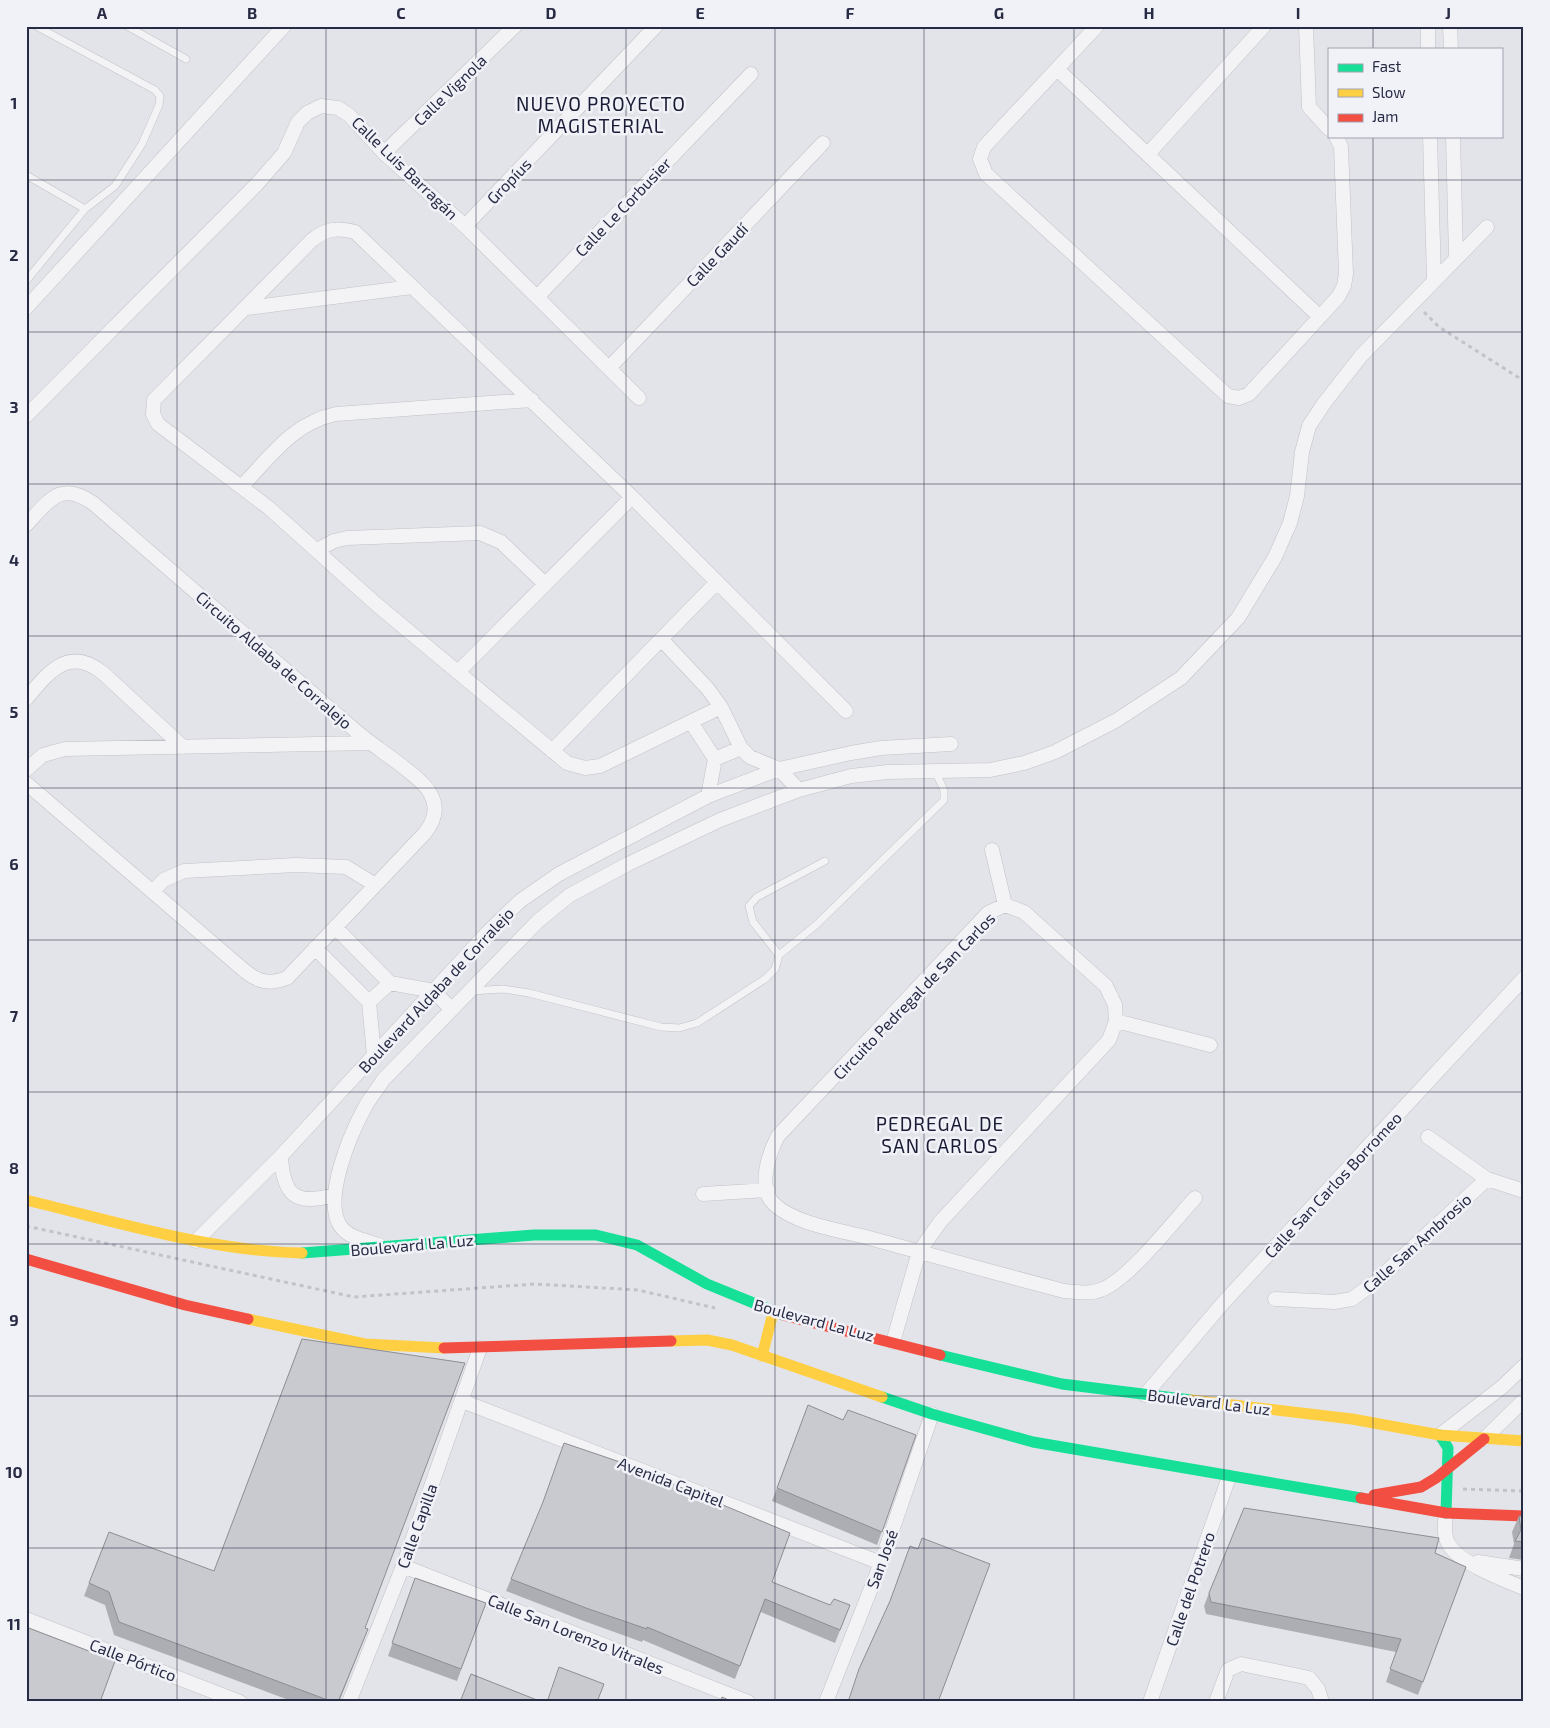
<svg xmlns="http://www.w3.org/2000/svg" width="1550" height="1728" font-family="'Exo 2',sans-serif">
	<rect width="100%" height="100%" fill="#e3e4e9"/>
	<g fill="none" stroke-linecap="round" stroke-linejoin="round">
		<defs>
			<path id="lane" d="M 127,26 L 186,59
				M 26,175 L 85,209
				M 26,281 L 85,209 L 115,186 L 142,144 L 159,105 L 160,96 L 155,90 L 36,26
				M 779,955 L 753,922 L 749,906 L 757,897 L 825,861
				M 471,991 L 503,989 L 529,993 L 661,1027 L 679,1028 L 697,1023 L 765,979 L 775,969 L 779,955 L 816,925 L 944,800 L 944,790 L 935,771"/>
			<path id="street" d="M 1097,26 L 984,147 L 980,159 L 986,174 L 1228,396 L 1239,398 L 1249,394 L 1338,297 L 1344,286 L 1346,274 L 1341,147 L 1336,136
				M 1306,26 L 1309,107 L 1329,129
				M 1428,26 L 1428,49
				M 1450,26 L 1451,49
				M 1057,69 L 1320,317
				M 1430,136 L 1434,280
				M 1453,136 L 1456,257
				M 384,153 L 515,26
				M 1148,154 L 1264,26
				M 465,226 L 656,26
				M 538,296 L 751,74
				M 26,308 L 284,26
				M 247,308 L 412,287
				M 610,367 L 823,143
				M 26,416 L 257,184 L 284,153 L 298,122 L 307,113 L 321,106 L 338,108 L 349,115 L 384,153 L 465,226 L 639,398
				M 242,486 C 272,455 293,423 336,414 L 532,400
				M 26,525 C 49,501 60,480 93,503 C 181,579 269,656 357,732 C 374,747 421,776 430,793 C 439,808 434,822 424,834 L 287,978 C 271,984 260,983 246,972 L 26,783
				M 317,550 L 334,541 L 347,538 L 480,533 L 501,542 L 545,584
				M 662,640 L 708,689 L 721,707 L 741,748 L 750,757 L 779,769 L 799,790
				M 459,671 L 632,497
				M 26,699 C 48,673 68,645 103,673 L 183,747
				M 721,707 L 600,766 L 585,768 L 567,763 L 376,604 L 269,508 L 158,424 L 153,414 L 154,400 L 312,240 C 326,229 337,227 355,232 L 632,497 L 846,711
				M 691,722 L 715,759 L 708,796
				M 552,751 L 717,582
				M 715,759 L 741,748
				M 26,770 L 43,755 L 65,749 L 370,743
				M 992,850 L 1005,905
				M 153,891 L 164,880 L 184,871 L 296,865 L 346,867 L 374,884
				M 335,927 L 390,983 L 434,991 L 451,1009
				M 315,948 L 369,1002 L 374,1055
				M 369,1002 L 390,983
				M 1116,1021 L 1210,1045
				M 1428,1137 L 1487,1179
				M 281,1156 C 283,1196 296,1206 334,1195
				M 703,1194 L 768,1190
				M 196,1241 L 281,1156 L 487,933 L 520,901 L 559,874 L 708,796 L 779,769 L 851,753 L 881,748 L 951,744
				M 379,1245 C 367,1241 349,1238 341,1227 C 322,1201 350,1135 364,1109 C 369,1099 377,1090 383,1080 L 538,921 L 570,895 L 628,864 L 720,820 L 799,790 L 851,776 L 888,772 L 990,770 L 1024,763 L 1055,752 L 1117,720 L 1181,678 L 1238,618 L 1275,557 L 1290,523 L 1297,496 L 1302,452 L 1309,426 L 1325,402 L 1361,356 L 1487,227
				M 1275,1299 L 1334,1302 L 1352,1299 L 1374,1283 L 1487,1179 L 1524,1191
				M 893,1342 L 919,1252 L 940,1222 L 1109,1040 L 1116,1021 L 1115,1005 L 1106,986 L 1024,912 L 1005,905 L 988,913 L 778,1136 C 769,1153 757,1188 774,1204 C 796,1225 845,1231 873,1239 C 937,1257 1000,1274 1064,1291 C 1078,1292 1092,1295 1105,1288 C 1131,1276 1174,1221 1195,1198
				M 1145,1395 L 1223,1303 L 1524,978
				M 462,1401 L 881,1563
				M 1440,1435 L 1502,1387 L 1524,1366
				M 1484,1439 L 1524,1400
				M 1446,1513 C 1445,1522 1443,1534 1448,1543 C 1458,1563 1504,1580 1524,1588
				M 1478,1562 L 1524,1569
				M 403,1566 L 748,1702
				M 26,1619 L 240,1702
				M 349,1702 L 403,1566 L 480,1348
				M 826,1702 L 881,1563 L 932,1414
				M 1150,1702 L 1229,1477
				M 1216,1702 L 1228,1670 L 1241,1664 L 1309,1678 L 1318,1689 L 1322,1702"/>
		</defs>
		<use href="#lane" stroke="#c1c2c7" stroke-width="8"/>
		<use href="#street" stroke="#c1c2c7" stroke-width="15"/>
		<path stroke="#c1c3c9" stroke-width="3" stroke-dasharray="4 4" stroke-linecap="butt" d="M 1424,312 L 1439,327 L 1524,381
			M 26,1226 L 354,1297 L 535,1284 L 638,1290 L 715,1308
			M 1463,1489 L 1524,1491"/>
		<use href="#lane" stroke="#f3f3f5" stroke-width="7"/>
		<use href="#street" stroke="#f3f3f5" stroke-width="14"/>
		<path stroke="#16e098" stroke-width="11" d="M 302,1253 L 534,1235 L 596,1235 L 637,1245 L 707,1284 L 783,1315
			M 940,1355 L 1062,1384 L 1191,1400
			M 882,1397 L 932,1414 L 1033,1442 L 1361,1498
			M 1440,1435 L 1448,1448 L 1446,1513"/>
		<path stroke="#ffcf43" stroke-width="11" d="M 26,1200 C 117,1222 209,1251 302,1253
			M 248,1319 L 365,1344 L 444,1348
			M 671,1341 L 707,1340 L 732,1345 L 882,1397
			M 762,1356 L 773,1313
			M 1191,1400 L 1352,1419 L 1440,1435 L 1524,1441"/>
		<path stroke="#f24e42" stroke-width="11" d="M 26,1259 L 185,1305 L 248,1319
			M 783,1315 L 940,1355
			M 444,1348 L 671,1341
			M 1374,1495 L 1421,1487 L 1436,1478 L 1484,1439
			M 1361,1498 L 1446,1513 L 1524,1516"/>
	</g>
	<path fill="#adaeb3" d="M 808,1405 L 843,1420 L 916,1435 L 877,1545 L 772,1501 Z
		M 1519,1516 L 1524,1516 L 1524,1560 L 1509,1558 L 1514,1544 L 1512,1532 Z
		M 1435,1553 L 1466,1567 L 1418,1695 L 1386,1682 L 1396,1652 L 1206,1614 L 1204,1606 L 1209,1593 Z
		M 415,1578 L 486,1603 L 457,1681 L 388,1656 Z
		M 511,1579 L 772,1583 L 830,1605 L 850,1605 L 835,1643 L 761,1612 L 735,1679 L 643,1640 L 642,1642 L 581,1620 L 506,1591 Z
		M 89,1583 L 365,1628 L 368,1629 L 339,1702 L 294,1702 L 114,1635 L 105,1605 L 84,1596 Z"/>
	<path fill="#c9cad0" stroke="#8d8d92" d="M 302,1339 L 465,1363 L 365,1628 L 368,1629 L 338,1702 L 333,1702 L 119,1622 L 109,1592 L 89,1583 L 109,1532 L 214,1571 Z
		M 808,1405 L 843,1420 L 848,1410 L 916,1435 L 882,1532 L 777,1488 Z
		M 564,1443 L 620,1462 L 790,1533 L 772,1582 L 830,1605 L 834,1599 L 850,1605 L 840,1630 L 765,1599 L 740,1666 L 647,1627 L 647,1629 L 586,1608 L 511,1579 L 543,1502 Z
		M 1244,1508 L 1439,1538 L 1435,1553 L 1466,1567 L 1423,1682 L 1390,1669 L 1401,1639 L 1211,1602 L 1209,1593 Z
		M 1519,1516 L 1524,1516 L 1524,1542 L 1515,1541 L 1521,1530 Z
		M 922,1538 L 990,1564 L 938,1702 L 848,1702 L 859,1669 L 890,1601 L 910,1546 L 918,1549 Z
		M 415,1578 L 486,1603 L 461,1669 L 392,1643 Z
		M 26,1627 L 115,1661 L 100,1702 L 26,1702 Z
		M 559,1667 L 604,1684 L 597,1702 L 547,1702 Z
		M 471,1674 L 542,1702 L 460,1702 Z
		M 722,1697 L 733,1702 L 720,1702 Z"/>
	<path fill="none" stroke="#282b44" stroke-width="1" stroke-opacity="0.55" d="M 177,26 L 177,1702M 326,26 L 326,1702M 476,26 L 476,1702M 626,26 L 626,1702M 775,26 L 775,1702M 924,26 L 924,1702M 1074,26 L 1074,1702M 1224,26 L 1224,1702M 1373,26 L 1373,49M 1373,136 L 1373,1702M 26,180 L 1524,180M 26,332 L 1524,332M 26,484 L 1524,484M 26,636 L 1524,636M 26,788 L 1524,788M 26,940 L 1524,940M 26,1092 L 1524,1092M 26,1244 L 1524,1244M 26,1396 L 1524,1396M 26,1548 L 1524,1548"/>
	<g text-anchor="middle" stroke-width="5" stroke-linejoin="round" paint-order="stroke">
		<g font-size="16" fill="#282b44" stroke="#f1f2f8">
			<text transform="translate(450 90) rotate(-44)" y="6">Calle Vignola</text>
			<text transform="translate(405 168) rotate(44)" y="6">Calle Luis Barragán</text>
			<text transform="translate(509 181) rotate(-46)" y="6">Gropíus</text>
			<text transform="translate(623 207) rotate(-46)" y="6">Calle Le Corbusier</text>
			<text transform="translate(717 255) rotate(-46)" y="6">Calle Gaudí</text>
			<text transform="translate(274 660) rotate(41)" y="6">Circuito Aldaba de Corralejo</text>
			<text transform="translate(436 990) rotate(-47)" y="6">Boulevard Aldaba de Corralejo</text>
			<text transform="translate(914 996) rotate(-46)" y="6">Circuito Pedregal de San Carlos</text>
			<text transform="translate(1333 1185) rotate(-47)" y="6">Calle San Carlos Borromeo</text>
			<text transform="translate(1417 1243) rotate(-42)" y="6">Calle San Ambrosio</text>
			<text transform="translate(412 1245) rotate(-5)" y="6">Boulevard La Luz</text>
			<text transform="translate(814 1320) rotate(15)" y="6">Boulevard La Luz</text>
			<text transform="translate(1209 1402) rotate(7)" y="6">Boulevard La Luz</text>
			<text transform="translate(671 1482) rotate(21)" y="6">Avenida Capitel</text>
			<text transform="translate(417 1526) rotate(-70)" y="6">Calle Capilla</text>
			<text transform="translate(882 1559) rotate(-70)" y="6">San José</text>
			<text transform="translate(1190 1589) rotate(-71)" y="6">Calle del Potrero</text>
			<text transform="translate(576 1634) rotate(22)" y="6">Calle San Lorenzo Vitrales</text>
			<text transform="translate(133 1660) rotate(21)" y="6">Calle Pórtico</text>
		</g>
		<g font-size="19" letter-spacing="1" fill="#1a1c35" stroke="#f1f2f8">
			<text x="601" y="111">NUEVO PROYECTO<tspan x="601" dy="22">MAGISTERIAL</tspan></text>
			<text x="940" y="1131">PEDREGAL DE<tspan x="940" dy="22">SAN CARLOS</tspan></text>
		</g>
	</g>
	<rect width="1550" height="1728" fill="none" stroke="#f1f2f8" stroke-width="55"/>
	<rect x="1328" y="48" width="175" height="90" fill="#f1f2f8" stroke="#a1a2b0"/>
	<rect x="1338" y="64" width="25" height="8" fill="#16e098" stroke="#a1a2b0"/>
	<text x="1372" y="72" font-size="15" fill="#282b44">Fast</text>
	<rect x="1338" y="89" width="25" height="8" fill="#ffcf43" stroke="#a1a2b0"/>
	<text x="1372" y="98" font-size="15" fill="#282b44">Slow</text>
	<rect x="1338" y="114" width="25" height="8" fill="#f24e42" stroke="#a1a2b0"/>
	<text x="1372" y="122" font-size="15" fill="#282b44">Jam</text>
	<rect x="28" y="28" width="1494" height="1672" fill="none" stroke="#282b44" stroke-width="2"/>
	<g font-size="16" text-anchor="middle" font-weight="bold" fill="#282b44">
		<text x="102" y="19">A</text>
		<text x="252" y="19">B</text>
		<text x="401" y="19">C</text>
		<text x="551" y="19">D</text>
		<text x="700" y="19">E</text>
		<text x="850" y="19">F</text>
		<text x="999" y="19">G</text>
		<text x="1149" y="19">H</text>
		<text x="1298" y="19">I</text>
		<text x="1448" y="19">J</text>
		<text x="14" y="109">1</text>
		<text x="14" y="261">2</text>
		<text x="14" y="413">3</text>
		<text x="14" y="566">4</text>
		<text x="14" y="718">5</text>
		<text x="14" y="870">6</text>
		<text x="14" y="1022">7</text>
		<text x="14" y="1174">8</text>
		<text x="14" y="1326">9</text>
		<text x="14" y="1478">10</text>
		<text x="14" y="1630">11</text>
	</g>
</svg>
